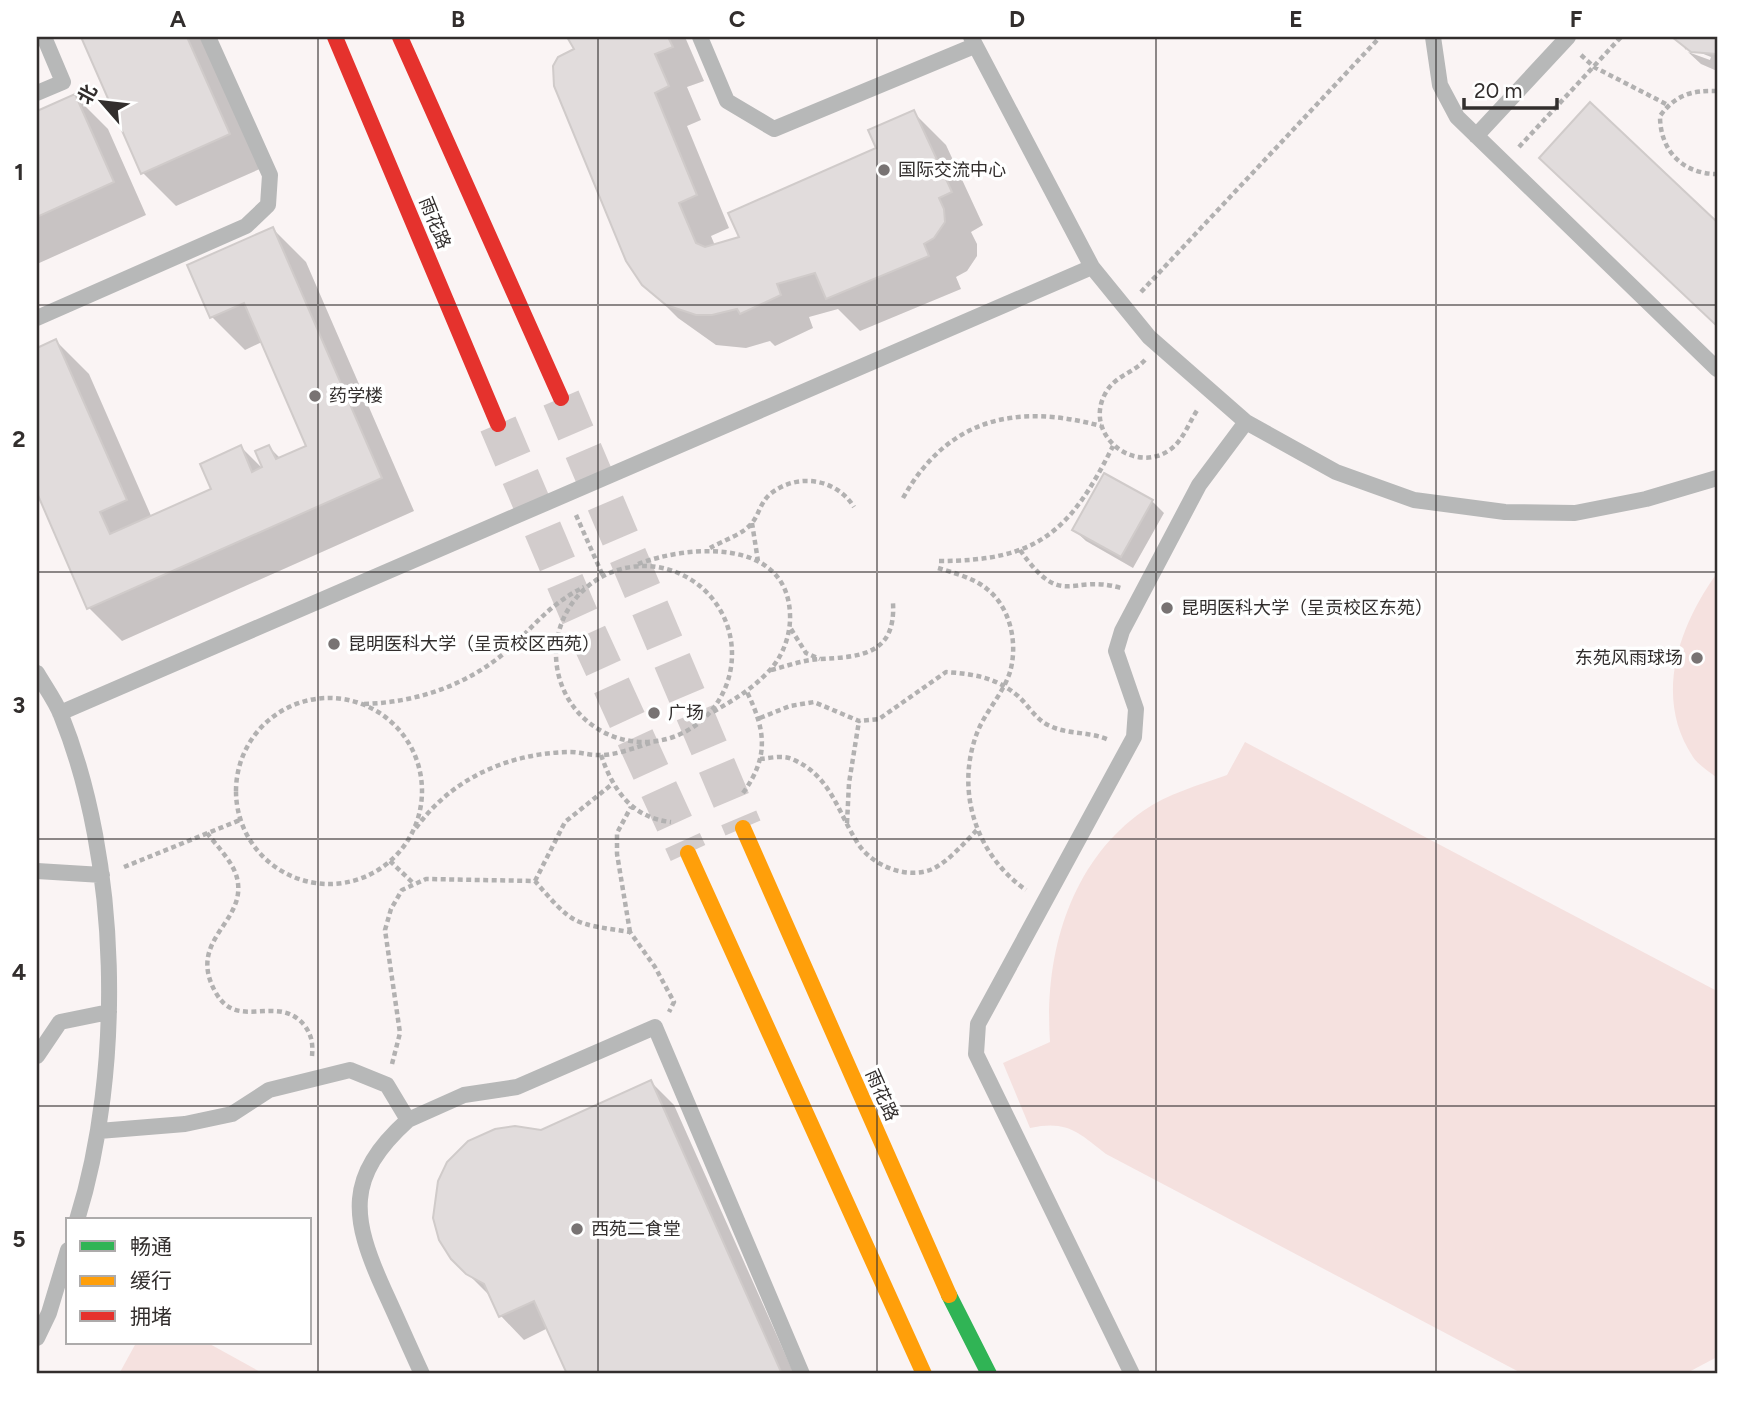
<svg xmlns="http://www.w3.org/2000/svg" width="1754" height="1411" font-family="Figtree,'Noto Sans SC',sans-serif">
	<rect width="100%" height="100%" fill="#faf4f4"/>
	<path fill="#f5e1df" d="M 1717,573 L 1717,778 C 1710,772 1698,765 1693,757 C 1653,697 1679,626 1717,573 Z
		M 1245,742 L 1717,991 L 1717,1357 L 1685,1374 L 1523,1374 L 1106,1154 C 1078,1132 1067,1120 1030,1128 L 1003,1063 L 1050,1042 C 1044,956 1069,863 1143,811 C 1167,794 1199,785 1227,775 Z
		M 136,1343 L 208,1343 L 264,1374 L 119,1374 Z"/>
	<path fill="#0003" d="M 83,37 L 203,37 L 262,168 L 176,206 L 143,173 Z
		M 569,37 L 685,37 L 704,81 L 687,87 L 701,120 L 687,126 L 729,228 L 711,236 L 716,248 L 741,238 L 878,149 L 913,112 L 946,145 L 983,225 L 971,232 L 977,244 L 977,256 L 967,271 L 956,277 L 961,289 L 860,331 L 838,309 L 809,317 L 813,328 L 775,346 L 770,341 L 746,348 L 716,345 L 678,318 L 644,284 L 576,50 Z
		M 1676,37 L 1717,37 L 1717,71 L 1701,64 L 1688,52 L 1710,60 L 1711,57 L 1686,47 L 1686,50 Z
		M 75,96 L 108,129 L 146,215 L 37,264 L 37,113 Z
		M 1591,105 L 1717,224 L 1717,326 L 1574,191 Z
		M 273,229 L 306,262 L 414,511 L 122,641 L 89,608 L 37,488 L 37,350 L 56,341 L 89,374 L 152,518 L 214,490 L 241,447 L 267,473 L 269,447 L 281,459 L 308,447 L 262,342 L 245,350 L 212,317 Z
		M 1152,501 L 1164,513 L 1133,568 L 1086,541 L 1074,530 Z
		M 651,1082 L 674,1105 L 794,1374 L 569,1374 L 548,1328 L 524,1340 L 501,1316 L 492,1298 L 452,1258 L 435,1218 L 435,1199 L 448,1163 L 541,1132 Z"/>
	<path fill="#e1dcdc" stroke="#d0cbca" stroke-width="2" d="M 81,37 L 187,37 L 230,134 L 141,174 Z
		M 567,37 L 668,37 L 673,47 L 655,54 L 669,86 L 655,93 L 697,195 L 679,203 L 696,243 L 705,247 L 739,237 L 728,213 L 876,148 L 868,130 L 914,110 L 952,192 L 939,198 L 944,209 L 945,222 L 934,238 L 924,244 L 929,256 L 826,299 L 815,273 L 777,284 L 781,295 L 740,314 L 737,309 L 712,315 L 696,315 L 666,305 L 642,285 L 626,261 L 554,86 L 553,66 L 558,57 L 574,49 Z
		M 1672,37 L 1717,37 L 1717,54 L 1691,52 Z
		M 75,94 L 114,182 L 37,217 L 37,111 Z
		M 1590,102 L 1717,222 L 1717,326 L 1539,158 Z
		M 273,227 L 382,478 L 87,609 L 37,493 L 37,348 L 56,339 L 127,500 L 100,512 L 110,534 L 211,489 L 200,464 L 241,445 L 252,472 L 262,467 L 255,451 L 269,445 L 276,459 L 306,446 L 244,303 L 210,318 L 187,265 Z
		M 1104,473 L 1153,500 L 1121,557 L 1072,530 Z
		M 651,1080 L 782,1374 L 567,1374 L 534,1301 L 499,1317 L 484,1284 L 466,1274 L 451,1259 L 439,1240 L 433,1218 L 438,1181 L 447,1162 L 468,1141 L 495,1129 L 515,1126 L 541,1130 Z"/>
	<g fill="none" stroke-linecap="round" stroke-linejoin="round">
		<path stroke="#d2cccc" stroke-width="38" stroke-dasharray="38 19" stroke-linecap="butt" d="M 561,398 L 743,828
			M 498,424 L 577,610 L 688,853"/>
		<path stroke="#b2b1b1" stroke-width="4.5" stroke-dasharray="5 3.5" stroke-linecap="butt" d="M 1581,55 L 1594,67 L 1668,105
			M 1717,91 C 1692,90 1675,95 1660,116 C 1660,151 1683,174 1717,174
			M 1519,147 L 1621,37
			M 1141,292 L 1380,37
			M 1145,360 C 1132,374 1114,376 1105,394 C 1083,435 1135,476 1171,449 C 1184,439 1189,422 1198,409
			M 903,498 C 948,418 1016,403 1101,426
			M 576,515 L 603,576
			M 752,523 L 758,561
			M 710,548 C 722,541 744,534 752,523 C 759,514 760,504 769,495 C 796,472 836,478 854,507
			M 1020,550 C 1063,611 1069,573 1121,588
			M 939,561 C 1038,561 1070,532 1113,446
			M 638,564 C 688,545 787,537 790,614 C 791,634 783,657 768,672 C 751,690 732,701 711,713
			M556 654a88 88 0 1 1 176 0a88 88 0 1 1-176 0Z
			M 938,568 C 954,573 974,578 987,589 C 1011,608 1018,644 1010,672 C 1003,694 985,712 977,733 C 955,791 976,855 1026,890
			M 791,629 L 806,653 L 820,659
			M 771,670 C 787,666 803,660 819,659 C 860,657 896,655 893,603
			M236 791a93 93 0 1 1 186 0a93 93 0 1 1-186 0Z
			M 364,704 C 423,702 476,682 519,640 C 540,618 556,601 584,587
			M 760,718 L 790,706 L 814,702 L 859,721 L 879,719 L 946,672 C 973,674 996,677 1018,696 C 1029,706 1036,720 1050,726 C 1069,735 1089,731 1109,740
			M 601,755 C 613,790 632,818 671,822
			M 760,759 C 770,758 783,755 792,759 C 830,775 837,810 857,842 C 870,864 902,878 927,871 C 945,866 964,843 977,830
			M 743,793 C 769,757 766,731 747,692
			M 847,823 L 849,783 L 859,721
			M 416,828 C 452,778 509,753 570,752 C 580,752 588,755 597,755 C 614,756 634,748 650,743
			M 207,833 C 217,846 233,862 237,878 C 248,923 185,939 216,993 C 238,1032 278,992 305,1026 C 312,1036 313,1044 312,1056
			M 390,861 L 413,883
			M 124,867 L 240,820
			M 535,881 L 565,822 L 611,785
			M 630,932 L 617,854 L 617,833 L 631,807
			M 392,1064 L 400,1033 L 385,930 L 391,909 L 402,890 L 426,879 L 535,881 C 574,926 572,923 630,932 L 655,967 L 674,1002 L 669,1012"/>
		<path stroke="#b7b8b8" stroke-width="16" d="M 700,37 L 727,101 L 774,129 L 974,46
			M 971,37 L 1092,267 L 1149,337 L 1246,422 L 1336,472 L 1414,500 L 1505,512 L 1575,513 L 1646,499 L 1717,478
			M 1433,37 L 1440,85 L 1457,117 L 1717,369
			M 37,93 L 63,82 L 44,37
			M 1476,136 L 1568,37
			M 37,318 L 246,226 L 268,205 L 270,175 L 208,37
			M 37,673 C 45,687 55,700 61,715 C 120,861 124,1069 77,1220
			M 60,713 L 1092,267
			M 37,871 L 102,875
			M 37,1056 L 60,1022 L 109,1012
			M 408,1120 C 345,1177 351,1217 384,1290 C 397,1318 409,1346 422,1374
			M 99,1131 L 185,1124 L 232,1114 L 269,1090 L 350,1070 L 387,1085 L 408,1120 L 464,1095 L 517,1087 L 655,1027 L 802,1374
			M 37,1338 L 49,1313 L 68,1250
			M 1132,1374 L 976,1054 L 978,1024 L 1134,737 L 1136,709 L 1116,651 L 1122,631 L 1199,485 L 1246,422"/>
		<path stroke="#30b455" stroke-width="16" d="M 949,1295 L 989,1374"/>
		<path stroke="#ff9f0a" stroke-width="16" d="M 743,828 L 949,1295
			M 688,853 L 924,1374"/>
		<path stroke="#e5322d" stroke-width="16" d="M 335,37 L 498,424
			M 400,37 L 561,398"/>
	</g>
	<path fill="none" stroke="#322e2d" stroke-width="2" stroke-opacity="0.55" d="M 318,37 L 318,1374M 598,37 L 598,1374M 877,37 L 877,1374M 1156,37 L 1156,1374M 1436,37 L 1436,1374M 37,305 L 1717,305M 37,572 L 1717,572M 37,839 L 1717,839M 37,1106 L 1717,1106"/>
	<g fill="#787373" stroke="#fff" stroke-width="2.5">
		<circle cx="884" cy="170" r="7"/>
		<circle cx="315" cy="396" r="7"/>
		<circle cx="1167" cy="608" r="7"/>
		<circle cx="334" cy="644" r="7"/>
		<circle cx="1697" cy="658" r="7"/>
		<circle cx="654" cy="713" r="7"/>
		<circle cx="577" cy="1229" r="7"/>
	</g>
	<g text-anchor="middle" stroke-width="7" stroke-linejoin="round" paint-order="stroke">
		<g font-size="18" fill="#322e2d" stroke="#fff" text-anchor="start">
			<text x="898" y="176">国际交流中心</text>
			<text x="329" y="402">药学楼</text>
			<text x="1181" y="614">昆明医科大学（呈贡校区东苑）</text>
			<text x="348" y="650">昆明医科大学（呈贡校区西苑）</text>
			<text x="1683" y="664" text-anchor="end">东苑风雨球场</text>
			<text x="668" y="719">广场</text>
			<text x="591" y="1235">西苑二食堂</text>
		</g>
		<g font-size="18" fill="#322e2d" stroke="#fff">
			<text transform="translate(435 223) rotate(68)" y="6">雨花路</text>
			<text transform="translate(882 1095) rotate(66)" y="6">雨花路</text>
		</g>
	</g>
	<rect width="1754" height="1411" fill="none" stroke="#ffffff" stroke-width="77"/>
	<rect x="66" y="1218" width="245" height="126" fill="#ffffff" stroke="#adabab" stroke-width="2"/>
	<rect x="80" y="1241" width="35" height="10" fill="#30b455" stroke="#adabab" stroke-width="2"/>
	<text x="130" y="1254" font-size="21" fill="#322e2d">畅通</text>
	<rect x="80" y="1276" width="35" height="10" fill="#ff9f0a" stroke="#adabab" stroke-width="2"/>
	<text x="130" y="1288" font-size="21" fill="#322e2d">缓行</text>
	<rect x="80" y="1311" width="35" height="10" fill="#e5322d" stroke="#adabab" stroke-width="2"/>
	<text x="130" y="1324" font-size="21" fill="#322e2d">拥堵</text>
	<g transform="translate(102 102) rotate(298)" stroke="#ffffff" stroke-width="5" paint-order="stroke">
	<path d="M0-5L12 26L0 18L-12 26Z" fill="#322e2d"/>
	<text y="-10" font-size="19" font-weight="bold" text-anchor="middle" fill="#322e2d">北</text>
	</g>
	<path d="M1464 98v10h93v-10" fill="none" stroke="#322e2d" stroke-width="3.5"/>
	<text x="1474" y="98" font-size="21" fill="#322e2d" stroke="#ffffff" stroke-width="5" paint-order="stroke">20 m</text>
	<rect x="38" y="38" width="1678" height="1334" fill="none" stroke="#322e2d" stroke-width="2.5"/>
	<g font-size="23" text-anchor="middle" font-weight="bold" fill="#322e2d">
		<text x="178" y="27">A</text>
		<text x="458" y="27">B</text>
		<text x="737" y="27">C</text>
		<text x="1017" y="27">D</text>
		<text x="1296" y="27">E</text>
		<text x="1576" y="27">F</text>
		<text x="19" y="180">1</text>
		<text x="19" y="447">2</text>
		<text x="19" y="713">3</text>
		<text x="19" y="980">4</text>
		<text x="19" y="1247">5</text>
	</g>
</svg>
